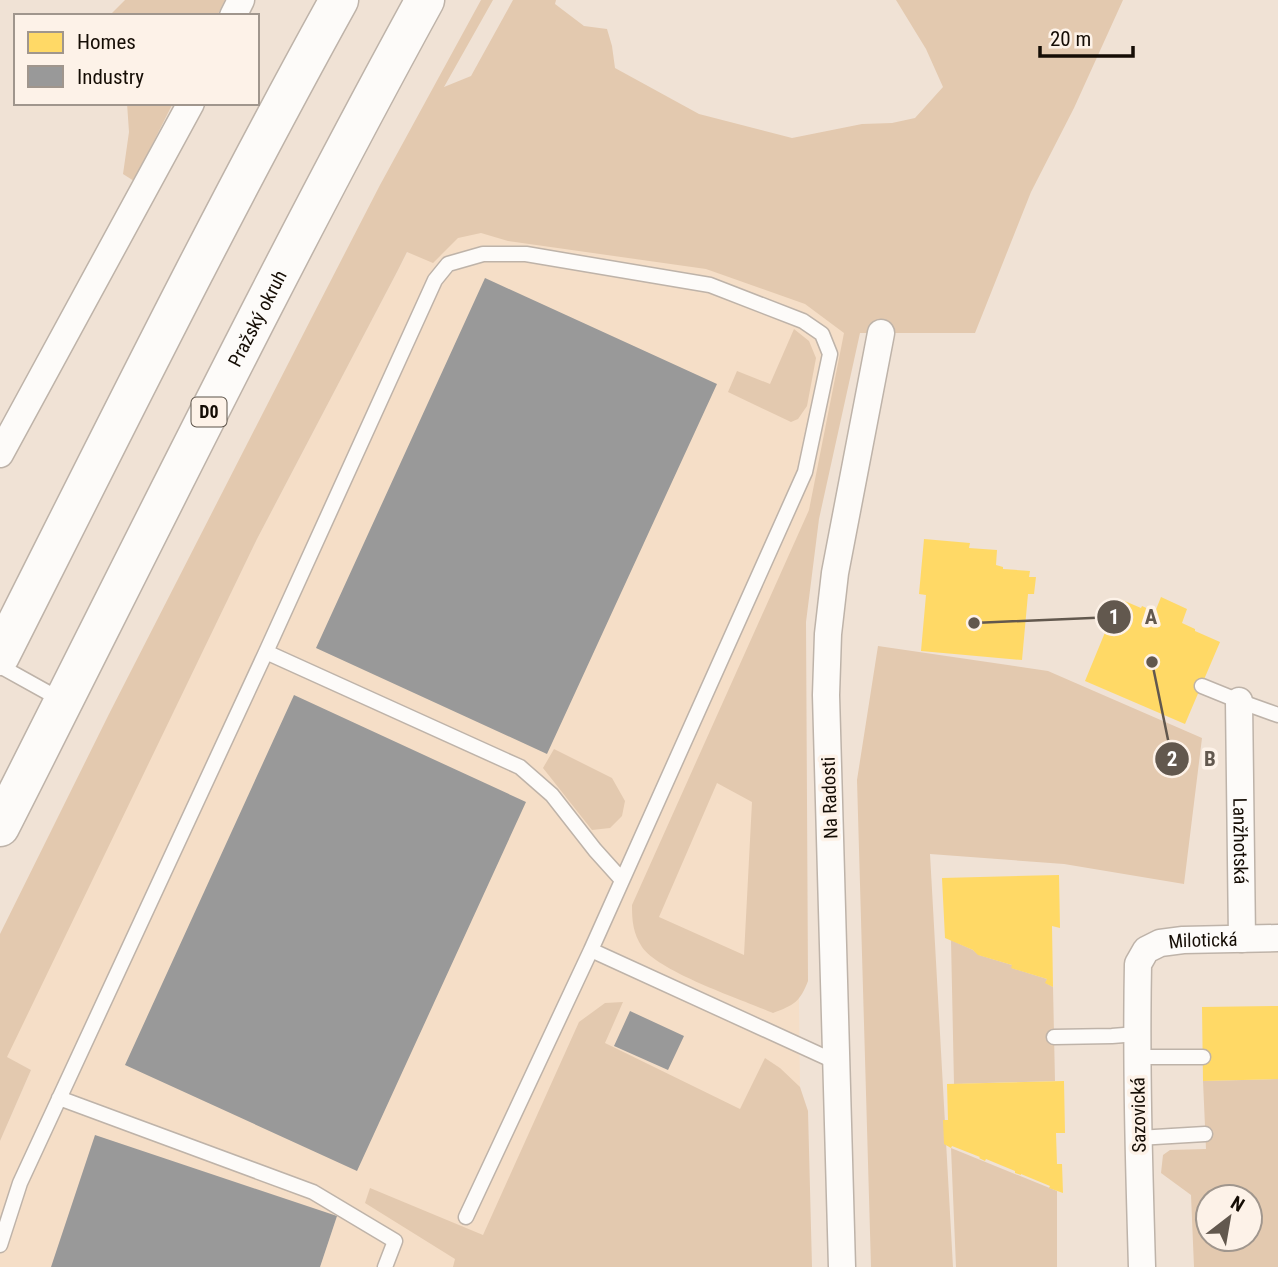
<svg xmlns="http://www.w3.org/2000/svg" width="1278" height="1267" font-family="'Roboto Condensed',sans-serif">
	<rect width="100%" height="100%" fill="#f0e2d5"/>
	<path fill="#f5dec7" d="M 869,179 L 795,643 L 802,1267 L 0,1267 L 0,1141 L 31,1070 L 6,1057 L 257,539 L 419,230 Z"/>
	<path fill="#e3c9af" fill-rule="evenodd" d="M 125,0 L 225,0 L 217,16 L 109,16 Z
		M 481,0 L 493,0 L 444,87 L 471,76 L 513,0 L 556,0 L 555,4 L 584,26 L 607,29 L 612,46 L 615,68 L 699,114 L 792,138 L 862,124 L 892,123 L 915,118 L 943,87 L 926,49 L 896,0 L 1123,0 L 1074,108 L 1031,192 L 975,333 L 860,333 L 819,519 L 806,622 L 808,981 C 800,1002 794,1005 773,1013 C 743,1000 659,972 642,947 C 633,933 632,921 632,905 L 809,510 L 844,333 L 805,304 L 706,269 L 508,241 L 481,233 L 458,238 L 433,263 L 407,252 L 398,270 L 257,539 L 7,1057 L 31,1070 L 0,1141 L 0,934 L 109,714 L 312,317 L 380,185 ZM 717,783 L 752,802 L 744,955 L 659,917 Z
		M 127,103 L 173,103 L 134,181 L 123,174 L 129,132 Z
		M 794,329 L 809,341 L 816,358 L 807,406 L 798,419 L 791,422 L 728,392 L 737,371 L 770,384 Z
		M 878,646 L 1048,671 L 1202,738 L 1184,884 L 1064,864 L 930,854 L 953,1267 L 871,1267 L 857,780 Z
		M 554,749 L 612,778 L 625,801 L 622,816 L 610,828 L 592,830 L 543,768 Z
		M 951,940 L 973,950 L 979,955 L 1012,965 L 1012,968 L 1047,979 L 1046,983 L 1053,987 L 1055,1081 L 954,1084 Z
		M 623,1002 L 605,1043 L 740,1109 L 765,1058 L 780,1068 L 800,1087 L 808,1111 L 812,1267 L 453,1267 L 455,1259 L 365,1203 L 370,1188 L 483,1235 L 579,1022 L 605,1003 Z
		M 1278,1079 L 1278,1267 L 1194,1267 L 1191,1195 L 1161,1173 L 1163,1155 L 1170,1150 L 1206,1149 L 1203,1081 ZM 1208,1197 L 1250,1197 L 1250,1239 L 1208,1239 Z
		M 951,1148 L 1057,1191 L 1057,1267 L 956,1267 Z"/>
	<path fill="#ffd966" d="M 924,539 L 970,543 L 969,548 L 997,550 L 996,565 L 1003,567 L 1003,569 L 1030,571 L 1029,577 L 1036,577 L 1034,594 L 1028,594 L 1022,660 L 921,651 L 926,595 L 919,594 Z
		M 1161,597 L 1187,609 L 1182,623 L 1195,629 L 1195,631 L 1220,642 L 1185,724 L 1085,681 L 1106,630 L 1101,627 L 1108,611 L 1113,614 L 1120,599 L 1141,608 L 1142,606 L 1155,612 Z
		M 1059,875 L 1060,928 L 1052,926 L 1053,987 L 1045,983 L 1047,979 L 1011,968 L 1012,965 L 978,955 L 973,950 L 945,938 L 942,878 Z
		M 1278,1006 L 1278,1079 L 1203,1081 L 1202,1007 Z
		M 1064,1081 L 1065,1133 L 1056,1133 L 1057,1164 L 1062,1164 L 1063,1193 L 1049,1188 L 1050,1186 L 1021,1174 L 1021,1175 L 1015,1173 L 1015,1171 L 986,1159 L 985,1161 L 979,1158 L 980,1157 L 952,1146 L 951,1148 L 944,1144 L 943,1120 L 948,1120 L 947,1084 Z"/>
	<path fill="#999" d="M 485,278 L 717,384 L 547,754 L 316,648 Z
		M 294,695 L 526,802 L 357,1171 L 125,1065 Z
		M 630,1011 L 684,1036 L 668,1070 L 614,1046 Z
		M 95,1135 L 337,1216 L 320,1267 L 51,1267 Z"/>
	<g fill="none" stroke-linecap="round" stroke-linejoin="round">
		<defs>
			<path id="service" d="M 266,652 L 520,767 L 552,795 L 595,850 L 622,880
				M 0,666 L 63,701
				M 1202,686 L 1239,701 L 1278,715
				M 1054,1037 L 1112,1036 L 1137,1034
				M 1137,1057 L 1203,1057
				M 59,1098 L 313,1192 L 395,1241 L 385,1267
				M 1138,1138 L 1205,1134
				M 466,1217 L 591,950
				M 0,1245 L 20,1183 L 266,652 L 435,280 L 448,264 L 483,254 L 526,254 L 710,285 L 803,321 L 822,334 L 830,354 L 805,472 L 591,950 L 836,1062"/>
			<g id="minor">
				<path d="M 233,16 L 241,0"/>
				<path d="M 0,454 L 191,103"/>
				<path id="s1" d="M 1239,701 L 1242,939"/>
				<path d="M 842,1267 L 826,695 L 828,634 L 835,573 L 881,333"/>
				<path id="s2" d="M 1142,1267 C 1139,1166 1136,1065 1138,964 L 1146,950 L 1160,943 L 1183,940 L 1278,938"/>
			</g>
			<g id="motorway">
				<path d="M 0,656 C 111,436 220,215 339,0"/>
				<path id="s3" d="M 0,827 C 140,551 276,272 425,0"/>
			</g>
		</defs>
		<use href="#service" stroke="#beb3a9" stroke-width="17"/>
		<use href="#minor" stroke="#beb3a9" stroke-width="29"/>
		<use href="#motorway" stroke="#beb3a9" stroke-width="41"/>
		<use href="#service" stroke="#fdfbf9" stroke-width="14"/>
		<use href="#minor" stroke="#fdfbf9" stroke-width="26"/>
		<use href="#motorway" stroke="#fdfbf9" stroke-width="38"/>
	</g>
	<g text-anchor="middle" stroke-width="7" stroke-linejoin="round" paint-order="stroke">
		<rect fill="#fdf2e8" stroke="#5b5249" stroke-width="2" x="191.5" y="397.5" width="35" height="29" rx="5"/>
		<g font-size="18" font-weight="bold" fill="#150d05">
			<text x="209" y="418">D0</text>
		</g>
		<g font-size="19" fill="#150d05" stroke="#fdf2e8">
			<text dy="7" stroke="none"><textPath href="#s3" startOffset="570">Pražský okruh</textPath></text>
			<text transform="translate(829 798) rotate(-92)" y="7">Na Radosti</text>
			<text dy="7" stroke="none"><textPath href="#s1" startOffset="140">Lanžhotská</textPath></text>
			<text dy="7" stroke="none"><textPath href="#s2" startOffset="378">Milotická</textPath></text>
			<text transform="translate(1138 1115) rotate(-91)" y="7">Sazovická</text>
		</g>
	</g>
	<path fill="none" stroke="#62584e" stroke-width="2.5" d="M974 623L1114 617M1152 662L1172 759"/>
	<g fill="#62584e" stroke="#fdf2e8" stroke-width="2.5">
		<circle cx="974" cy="623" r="7"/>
		<circle cx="1152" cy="662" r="7"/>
		<circle cx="1114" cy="617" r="18"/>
		<circle cx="1172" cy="759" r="18"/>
	</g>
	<g font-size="21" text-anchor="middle" font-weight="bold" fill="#fff">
		<text x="1114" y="624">1</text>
		<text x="1172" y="766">2</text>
	</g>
	<g font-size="21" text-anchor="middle" font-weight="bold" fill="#62584e" stroke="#fdf2e8" stroke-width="7" stroke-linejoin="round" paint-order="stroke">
		<text x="1151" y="624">A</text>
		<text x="1210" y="766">B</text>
	</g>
	<rect x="14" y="14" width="245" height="91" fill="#fdf2e8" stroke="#a0968d" stroke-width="2"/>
	<rect x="28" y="32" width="35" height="21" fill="#ffd966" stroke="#a0968d" stroke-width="2"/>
	<text x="77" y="49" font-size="21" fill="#150d05">Homes</text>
	<rect x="28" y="66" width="35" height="21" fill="#999999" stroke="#a0968d" stroke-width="2"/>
	<text x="77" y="84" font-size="21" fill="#150d05">Industry</text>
	<g transform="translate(1229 1218) rotate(31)"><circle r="33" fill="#fdf2e8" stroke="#a0968d" stroke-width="2"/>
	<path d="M0-5L12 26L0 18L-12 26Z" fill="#62584e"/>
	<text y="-10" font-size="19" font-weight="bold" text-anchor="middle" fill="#150d05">N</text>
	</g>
	<path d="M1040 46v10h93v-10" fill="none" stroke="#150d05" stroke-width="3.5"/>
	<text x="1050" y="46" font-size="21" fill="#150d05" stroke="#fdf2e8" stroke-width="5" paint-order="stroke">20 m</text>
</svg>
